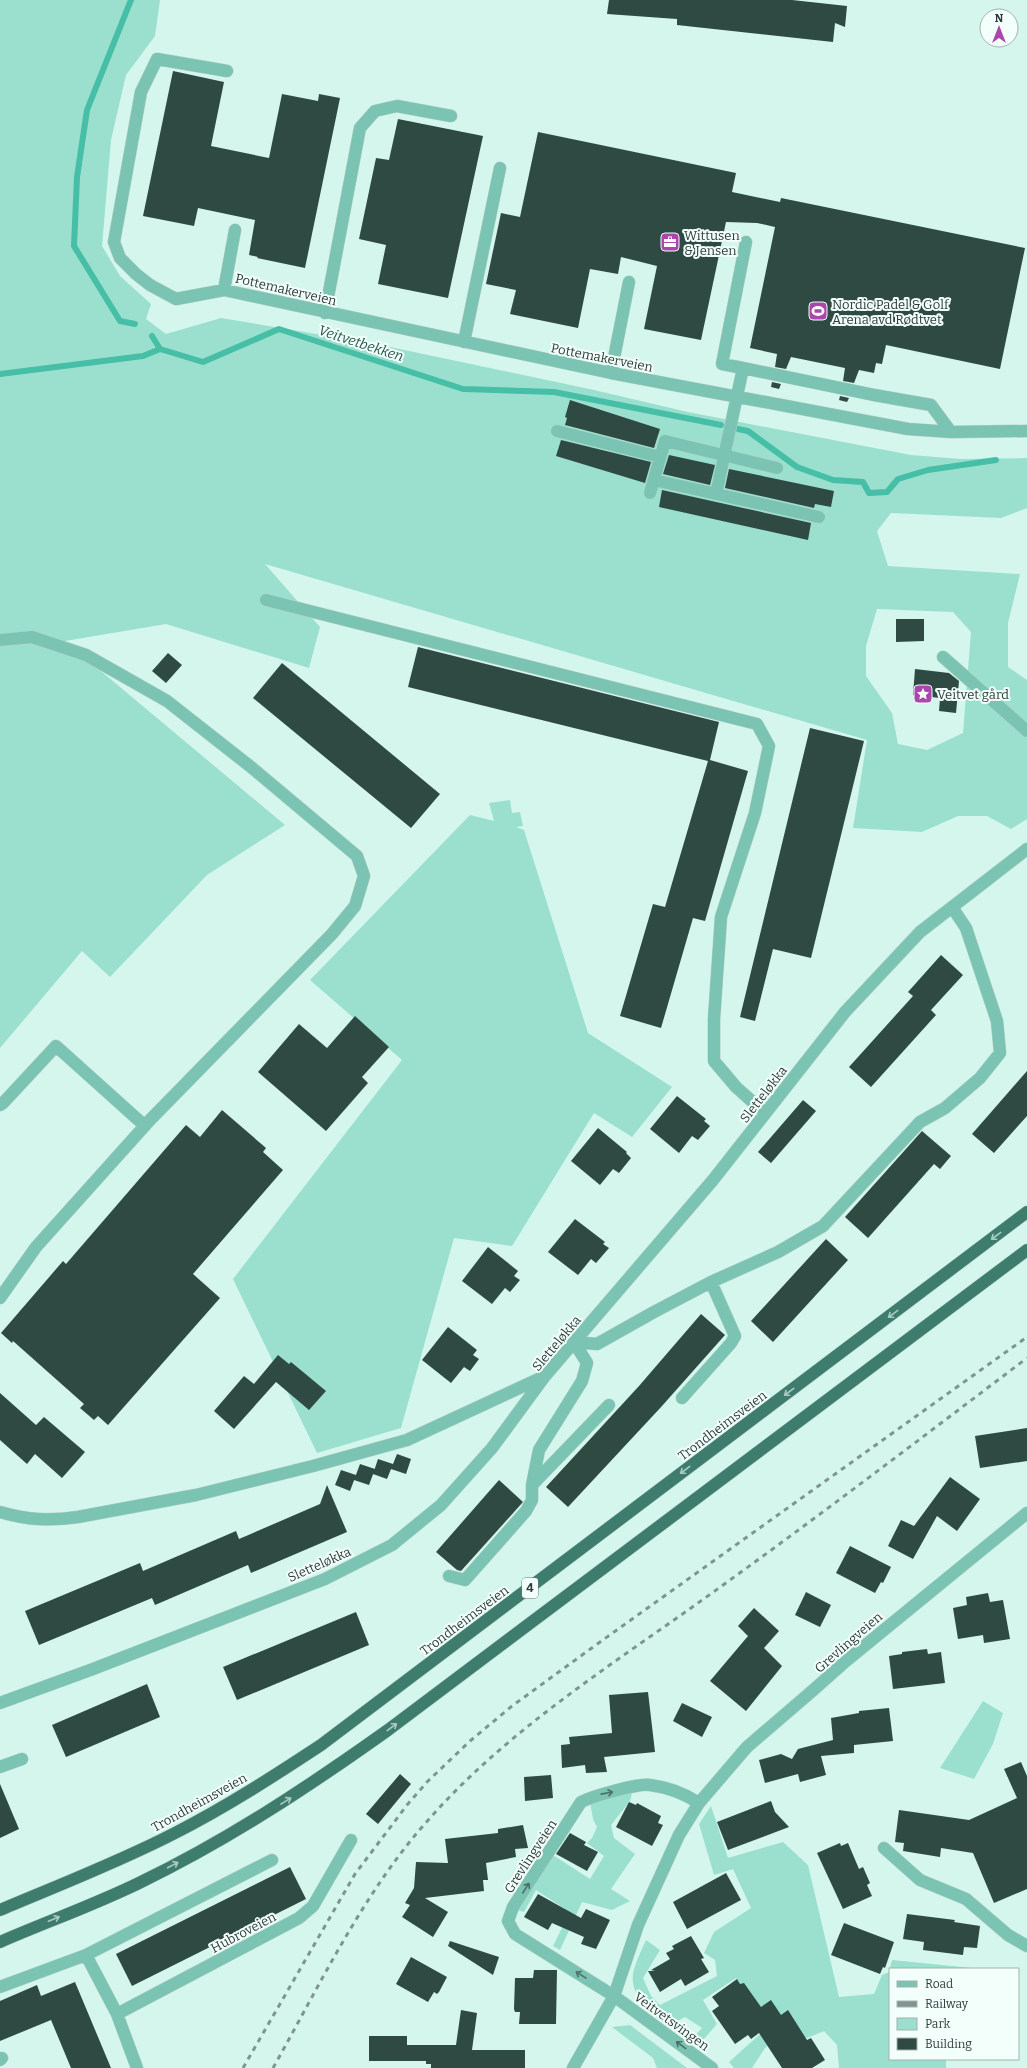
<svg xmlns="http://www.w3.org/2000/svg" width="1027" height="2068" font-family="Bitter,serif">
	<rect width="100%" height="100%" fill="#d5f6ed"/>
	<path fill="#9be0cf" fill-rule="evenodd" d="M 0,0 L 160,0 L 155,36 L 126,75 L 111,140 L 102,246 L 120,276 L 151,304 L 146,319 L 166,334 L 221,318 L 376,344 L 594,390 L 688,412 L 911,455 L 961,459 L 1027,458 L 1027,508 L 1001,518 L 891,513 L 877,531 L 888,566 L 1020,574 L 1008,623 L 1008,667 L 1027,680 L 1027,819 L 1011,829 L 987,816 L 958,816 L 922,832 L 853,828 L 867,740 L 265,564 L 320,627 L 309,668 L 166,624 L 65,641 L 285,825 L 207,875 L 110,977 L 82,951 L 0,1048 ZM 877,609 L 953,612 L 971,632 L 963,733 L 927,750 L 898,744 L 892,713 L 866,676 L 866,646 Z
		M 510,800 L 512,813 L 520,812 L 523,826 L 516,827 L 524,830 L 588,1033 L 672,1087 L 632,1137 L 594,1113 L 512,1246 L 454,1238 L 401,1428 L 317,1453 L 233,1279 L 402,1060 L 310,980 L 470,815 L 494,821 L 489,803 Z
		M 983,1701 L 1003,1713 L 993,1744 L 974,1779 L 940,1768 Z
		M 632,1793 L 630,1801 L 611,1825 L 614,1838 L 635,1854 L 611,1889 L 630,1901 L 612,1910 L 582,1902 L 560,1950 L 553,1946 L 567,1918 L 564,1915 L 565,1909 L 536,1890 L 524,1912 L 517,1910 L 550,1853 L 590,1879 L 604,1856 L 587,1843 L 592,1838 L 597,1827 L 593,1819 L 590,1802 Z
		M 711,1806 L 728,1858 L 783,1842 L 808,1865 L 839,1997 L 874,1994 L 882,1975 L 889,1972 L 892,1960 L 972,1968 L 890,1969 L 890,2059 L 946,2059 L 946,2068 L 839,2068 L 837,2045 L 824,2031 L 807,2038 L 783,2033 L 765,2048 L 752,2068 L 734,2068 L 729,2062 L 768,2027 L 736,1978 L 703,2000 L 717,2024 L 697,2047 L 690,2041 L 702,2028 L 685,2017 L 668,2026 C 650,2013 627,1994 634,1969 C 637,1959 642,1949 646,1940 L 660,1950 L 643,1978 L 651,1996 L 660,2005 L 717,1976 L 715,1960 L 704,1953 L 714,1932 L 751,1908 L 733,1869 L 714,1875 L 699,1824 Z
		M 630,2025 L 687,2068 L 657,2068 L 653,2058 L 612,2027 Z"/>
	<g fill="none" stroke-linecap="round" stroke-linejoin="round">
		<path stroke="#47bea6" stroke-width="6" d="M 131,0 L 87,110 L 77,177 L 74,246 L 120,321 L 135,324
			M 152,336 L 160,349
			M 0,374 L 143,356 L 160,349 L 203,362 L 279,329 L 463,389 L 554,392 L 721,425
			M 738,429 L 748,431 L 797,467 L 833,480 L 863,482 L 869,493 L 887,492 L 898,479 L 928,470 L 996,460"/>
	</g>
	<path fill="#2e4a43" d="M 609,0 L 792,0 L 847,6 L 845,27 L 835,23 L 833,42 L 677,25 L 677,19 L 607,14 Z
		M 173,71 L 224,82 L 211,146 L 269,158 L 282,94 L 318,101 L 319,94 L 340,98 L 305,268 L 257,258 L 258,257 L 249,255 L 255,220 L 198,208 L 194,226 L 143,216 Z
		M 398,119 L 483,136 L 448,298 L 378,284 L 386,245 L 359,239 L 376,158 L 389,160 Z
		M 538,132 L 736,173 L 732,192 L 780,202 L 781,198 L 1025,248 L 1000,369 L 886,345 L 882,364 L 876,363 L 874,373 L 859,370 L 854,383 L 843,381 L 845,368 L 791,357 L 786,369 L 775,367 L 777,354 L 750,348 L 775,227 L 757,223 L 726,222 L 701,340 L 644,329 L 657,266 L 621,257 L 618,274 L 590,269 L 578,328 L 510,314 L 516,290 L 486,284 L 501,213 L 520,217 Z
		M 772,382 L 781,384 L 779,389 L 771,387 Z
		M 840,396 L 849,398 L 847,402 L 839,400 Z
		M 570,400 L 660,429 L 654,448 L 565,425 L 567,418 L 565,417 Z
		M 561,440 L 651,462 L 645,483 L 556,456 Z
		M 669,455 L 715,465 L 710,485 L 663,474 Z
		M 729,469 L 834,491 L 831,507 L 815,504 L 814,508 L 725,488 Z
		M 662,490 L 811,523 L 808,540 L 659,507 Z
		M 896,619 L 924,619 L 924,641 L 896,642 Z
		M 418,647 L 719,722 L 710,760 L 748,771 L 705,921 L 693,918 L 661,1028 L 620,1016 L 653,904 L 665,907 L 708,761 L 408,687 Z
		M 168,653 L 182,665 L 166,683 L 152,671 Z
		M 282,663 L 440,794 L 411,828 L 253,698 Z
		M 915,669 L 949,673 L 959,681 L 956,713 L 939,711 L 940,698 L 913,695 Z
		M 810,728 L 864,741 L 811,958 L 773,949 L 755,1021 L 740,1017 Z
		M 941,955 L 963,975 L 931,1010 L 936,1015 L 871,1087 L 849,1067 L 913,996 L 908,992 Z
		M 355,1016 L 389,1047 L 362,1077 L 368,1083 L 326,1131 L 258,1072 L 299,1024 L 327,1048 Z
		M 1027,1071 L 1027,1116 L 994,1153 L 972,1134 Z
		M 677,1096 L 706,1119 L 704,1121 L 710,1126 L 698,1140 L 692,1136 L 679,1153 L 650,1129 Z
		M 803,1100 L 816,1111 L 771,1163 L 758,1152 Z
		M 222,1110 L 266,1148 L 263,1152 L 283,1170 L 193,1274 L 220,1298 L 108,1425 L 98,1416 L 94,1420 L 80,1408 L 84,1404 L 13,1341 L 12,1343 L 1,1333 L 63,1261 L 66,1264 L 186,1125 L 200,1137 Z
		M 598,1128 L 627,1152 L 626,1153 L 631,1158 L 619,1173 L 613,1169 L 600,1185 L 571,1161 Z
		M 922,1131 L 951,1156 L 940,1169 L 934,1164 L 868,1238 L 845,1217 Z
		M 575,1219 L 605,1242 L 603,1244 L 609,1248 L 596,1263 L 591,1259 L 578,1275 L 548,1252 Z
		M 826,1239 L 848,1260 L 773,1342 L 751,1321 Z
		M 488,1247 L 518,1271 L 514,1276 L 520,1280 L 510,1292 L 505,1288 L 492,1304 L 462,1281 Z
		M 701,1314 L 725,1335 L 662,1406 L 568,1507 L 546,1487 L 639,1386 Z
		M 448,1327 L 477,1350 L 473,1355 L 479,1359 L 470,1371 L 464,1367 L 451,1383 L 422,1360 Z
		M 278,1355 L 289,1364 L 291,1362 L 326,1391 L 309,1410 L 276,1382 L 234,1429 L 214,1411 L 244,1376 L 254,1384 Z
		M 0,1393 L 36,1425 L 44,1417 L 85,1452 L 62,1478 L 35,1454 L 27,1464 L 0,1440 Z
		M 1027,1428 L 1027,1461 L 980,1468 L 975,1436 Z
		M 397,1454 L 411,1459 L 406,1474 L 391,1469 Z
		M 378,1459 L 393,1464 L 387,1479 L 373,1474 Z
		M 360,1464 L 375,1469 L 369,1485 L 354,1480 Z
		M 341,1470 L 356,1475 L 350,1491 L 335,1485 Z
		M 950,1477 L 980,1499 L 957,1531 L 937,1516 L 913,1559 L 888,1546 L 901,1520 L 914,1526 Z
		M 499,1480 L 523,1502 L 461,1571 L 457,1570 L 436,1552 Z
		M 327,1485 L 347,1532 L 251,1573 L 248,1565 L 155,1605 L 152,1598 L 39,1645 L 25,1611 L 140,1563 L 143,1571 L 236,1531 L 239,1539 L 320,1504 Z
		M 850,1546 L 891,1567 L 883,1583 L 881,1582 L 875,1593 L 836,1573 Z
		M 806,1592 L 831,1605 L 820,1627 L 795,1615 Z
		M 988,1593 L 990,1602 L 1003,1600 L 1010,1639 L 984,1643 L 983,1635 L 958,1639 L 953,1608 L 967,1605 L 966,1597 Z
		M 754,1608 L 779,1631 L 764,1648 L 782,1666 L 746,1711 L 710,1681 L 748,1636 L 738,1626 Z
		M 356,1612 L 369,1645 L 237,1700 L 223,1667 Z
		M 927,1649 L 928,1654 L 941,1652 L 945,1683 L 893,1689 L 889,1656 L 902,1654 L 902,1652 Z
		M 147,1684 L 160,1717 L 66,1757 L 52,1725 Z
		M 648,1692 L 655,1752 L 604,1757 L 607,1772 L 586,1773 L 585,1765 L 562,1768 L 561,1745 L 570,1744 L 569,1737 L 612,1733 L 609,1695 Z
		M 682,1703 L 712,1717 L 702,1737 L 673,1721 Z
		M 889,1708 L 893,1741 L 854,1745 L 854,1753 L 821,1756 L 826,1775 L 800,1782 L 798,1774 L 765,1783 L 759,1760 L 781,1754 L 792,1759 L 798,1749 L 833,1740 L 831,1718 L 859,1713 L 859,1711 Z
		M 1021,1762 L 1027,1776 L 1027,1889 L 994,1903 L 973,1853 L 941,1848 L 940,1857 L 903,1851 L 904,1843 L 895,1842 L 899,1810 L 969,1820 L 1017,1798 L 1004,1769 Z
		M 400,1774 L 411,1784 L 378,1824 L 366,1814 Z
		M 551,1775 L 553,1798 L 525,1801 L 524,1777 Z
		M 0,1784 L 19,1829 L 0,1838 Z
		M 771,1801 L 775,1812 L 789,1827 L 728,1850 L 717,1822 Z
		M 629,1802 L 636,1805 L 637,1803 L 661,1816 L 658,1823 L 663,1825 L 652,1846 L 616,1827 Z
		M 523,1825 L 528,1848 L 515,1849 L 516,1857 L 486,1863 L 488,1880 L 483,1880 L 484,1891 L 425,1898 L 448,1912 L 433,1937 L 402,1917 L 410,1905 L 405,1903 L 414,1888 L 416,1862 L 448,1863 L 445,1839 L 498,1833 L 498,1829 Z
		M 570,1833 L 586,1842 L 584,1845 L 598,1852 L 587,1871 L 556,1854 Z
		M 840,1843 L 841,1846 L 848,1843 L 859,1869 L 863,1867 L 870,1883 L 867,1885 L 872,1896 L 843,1909 L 817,1853 Z
		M 290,1867 L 306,1899 L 132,1986 L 116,1954 Z
		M 726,1873 L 741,1900 L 687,1929 L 673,1902 Z
		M 538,1894 L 581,1918 L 586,1909 L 610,1920 L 596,1949 L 581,1944 L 584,1937 L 552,1923 L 548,1930 L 524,1917 Z
		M 907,1914 L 955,1920 L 954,1922 L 980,1926 L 977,1948 L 964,1947 L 963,1955 L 923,1950 L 924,1942 L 903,1939 Z
		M 844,1923 L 894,1942 L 885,1968 L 883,1967 L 880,1974 L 831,1955 Z
		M 691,1936 L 704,1958 L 701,1959 L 709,1972 L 685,1986 L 681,1979 L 660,1992 L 648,1971 L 655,1971 L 651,1970 L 670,1959 L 666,1953 L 674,1949 L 672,1946 Z
		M 450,1941 L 499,1957 L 493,1975 L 448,1946 Z
		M 411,1957 L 447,1977 L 439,1992 L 437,1994 L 434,1992 L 428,2002 L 396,1984 Z
		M 534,1970 L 557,1970 L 556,2024 L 519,2024 L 520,2012 L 515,2012 L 514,2009 L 515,1978 L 533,1978 Z
		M 737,1979 L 740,1984 L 744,1983 L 761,2007 L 771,2000 L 781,2015 L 788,2010 L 807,2040 L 811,2038 L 825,2060 L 812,2068 L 782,2068 L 759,2033 L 751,2039 L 748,2035 L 735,2044 L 712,2011 L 719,2006 L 712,1997 Z
		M 75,1982 L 111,2068 L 71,2068 L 51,2020 L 0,2041 L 0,2001 L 37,1985 L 41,1996 Z
		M 461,2010 L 477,2013 L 472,2050 L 525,2050 L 525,2068 L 431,2068 L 431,2064 L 426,2064 L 426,2061 L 369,2061 L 369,2036 L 407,2036 L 407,2045 L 456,2045 Z"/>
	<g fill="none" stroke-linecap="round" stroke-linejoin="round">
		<defs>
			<path id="minor" d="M 227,71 L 157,59 L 141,92 L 114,242 L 120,258 L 136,274 L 150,285 L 176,299 L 224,290 L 611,373 L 908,429 L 951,432 L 1027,431
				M 224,290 L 235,230
				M 325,313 L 360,128 L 375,111 L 397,106 L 451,116
				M 464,342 L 500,168
				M 743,368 L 874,395 L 931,405 L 951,432
				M 611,373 L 629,282
				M 557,431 L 660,457
				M 654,480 L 819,517
				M 650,493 L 665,441 L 777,468
				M 716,494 L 743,368 L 722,364 L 746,242
				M 266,600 L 757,724 L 769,746 L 755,813 L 721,917 L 714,1019 L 714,1061 L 736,1087 L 765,1113
				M 0,640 L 32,637 L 86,655 L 167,701 L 251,767 L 357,856 L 364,876 L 355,906 L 332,934 L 150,1120 L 36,1247 L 0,1298
				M 943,657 L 1027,731
				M 0,1105 L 3,1103 L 56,1046 L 145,1126
				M 574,1342 L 597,1344 L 654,1312 L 711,1282 L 778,1252 L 823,1226 L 920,1122 L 945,1108 L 980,1078 L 1000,1053 L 997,1021 L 966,928 L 952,907
				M 682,1398 L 731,1343 L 735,1336 L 711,1282
				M 532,1485 L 609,1405
				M 0,1512 C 27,1520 50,1521 78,1517 L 196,1495 L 313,1466 L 407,1440 L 543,1377
				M 449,1576 L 465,1580 L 526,1511 L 532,1500 L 532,1485 L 539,1450 L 582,1381 L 587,1363 L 574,1342
				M 0,1703 L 93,1669 L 325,1579 L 392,1545 L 441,1505 L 492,1448 L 545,1376 L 713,1180 L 845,1012 L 920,932 L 1027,849
				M 0,1767 L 22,1759
				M 699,1803 C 685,1794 667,1787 650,1785 C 638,1783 593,1796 581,1802 L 513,1907 L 508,1921 L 515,1934 L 614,1996 L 712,2068
				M 884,1848 L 920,1880 L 966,1899 L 1008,1935 L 1027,1946
				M 86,1955 L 117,2014 L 137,2068
				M 0,1987 L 86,1955 L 272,1860
				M 117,2014 L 299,1918 L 313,1906 L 351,1840
				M 0,2060 L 2,2058
				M 573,2068 L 614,1996 L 638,1925 L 679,1835 L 699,1803 L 747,1747 L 811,1692 L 846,1661 L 1027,1513"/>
			<path id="highway" d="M 0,1910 C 59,1885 119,1862 175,1833 C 226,1807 274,1776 321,1745 L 1027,1212
				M 0,1942 C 46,1922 94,1905 139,1883 C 228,1840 308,1787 388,1730 L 1027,1250"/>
		</defs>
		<use href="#minor" stroke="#b4d1c9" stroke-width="13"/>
		<use href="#highway" stroke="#b4d1c9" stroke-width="13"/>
		<use href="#minor" stroke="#7bc3b2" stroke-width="12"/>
		<use href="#highway" stroke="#3e7c6e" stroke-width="12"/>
		<path stroke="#7f9690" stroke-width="3" stroke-dasharray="5 5" stroke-linecap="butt" d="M 243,2068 L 355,1874 L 407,1805 L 427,1782 L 470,1741 L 512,1706 L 600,1642 L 1027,1337
			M 273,2068 C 321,1983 364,1891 430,1818 C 508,1730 610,1666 705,1598 C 814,1520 920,1439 1027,1358"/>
	</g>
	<defs><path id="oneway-shaft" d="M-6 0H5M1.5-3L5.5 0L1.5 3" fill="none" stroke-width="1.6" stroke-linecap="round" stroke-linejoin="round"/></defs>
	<g stroke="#aacbc3">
		<use href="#oneway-shaft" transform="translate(996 1236) rotate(143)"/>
		<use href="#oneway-shaft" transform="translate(893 1314) rotate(143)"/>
		<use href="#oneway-shaft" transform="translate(789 1392) rotate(143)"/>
		<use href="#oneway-shaft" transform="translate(685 1470) rotate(143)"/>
		<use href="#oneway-shaft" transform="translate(392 1727) rotate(-37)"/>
		<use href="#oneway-shaft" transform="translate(286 1801) rotate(-31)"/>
		<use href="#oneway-shaft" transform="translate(173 1865) rotate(-28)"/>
		<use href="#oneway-shaft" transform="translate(54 1919) rotate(-23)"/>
	</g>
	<g stroke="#4d7169">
		<use href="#oneway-shaft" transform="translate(607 1793) rotate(-11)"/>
		<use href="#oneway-shaft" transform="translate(526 1888) rotate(-57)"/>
		<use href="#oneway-shaft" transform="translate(581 1975) rotate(-148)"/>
		<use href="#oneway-shaft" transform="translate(681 2045) rotate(-143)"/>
	</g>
	<defs>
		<symbol id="office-square" viewBox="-11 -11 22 22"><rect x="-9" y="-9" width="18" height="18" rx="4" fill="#aa46ac" stroke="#f2fffb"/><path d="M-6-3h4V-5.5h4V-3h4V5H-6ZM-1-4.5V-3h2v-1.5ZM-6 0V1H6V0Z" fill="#fff"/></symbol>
		<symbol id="stadium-square" viewBox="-11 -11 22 22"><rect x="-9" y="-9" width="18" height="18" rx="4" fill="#aa46ac" stroke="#f2fffb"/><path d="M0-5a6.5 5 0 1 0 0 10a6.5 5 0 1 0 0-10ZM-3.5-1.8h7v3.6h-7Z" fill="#fff"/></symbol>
		<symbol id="sight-square" viewBox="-11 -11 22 22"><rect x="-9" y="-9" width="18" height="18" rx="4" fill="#aa46ac" stroke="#f2fffb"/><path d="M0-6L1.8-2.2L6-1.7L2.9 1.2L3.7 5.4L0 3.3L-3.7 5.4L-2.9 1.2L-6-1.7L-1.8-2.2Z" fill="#fff"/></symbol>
	</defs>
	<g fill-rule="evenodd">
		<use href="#office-square" x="659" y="231" width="22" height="22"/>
		<use href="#stadium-square" x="807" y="300" width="22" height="22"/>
		<use href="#sight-square" x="912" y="683" width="22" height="22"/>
	</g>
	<g text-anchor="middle" stroke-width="4" stroke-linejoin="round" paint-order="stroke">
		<rect fill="#f2fffb" stroke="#697672" stroke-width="1" x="522" y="1578" width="16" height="20" rx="3"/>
		<g font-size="12" font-weight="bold" fill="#2e3b38">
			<text x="530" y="1592">4</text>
		</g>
		<g font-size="13" fill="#2e3b38" stroke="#f2fffb" text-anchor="start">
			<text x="684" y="240">Wittusen<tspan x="684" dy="15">&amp; Jensen</tspan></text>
			<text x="832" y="309">Nordic Padel &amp; Golf<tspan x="832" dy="15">Arena avd Rødtvet</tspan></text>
			<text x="937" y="699">Veitvet gård</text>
		</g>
		<g font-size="13" fill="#2e3b38" stroke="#f2fffb">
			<text transform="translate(286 289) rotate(13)" y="5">Pottemakerveien</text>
			<text transform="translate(602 357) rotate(11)" y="5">Pottemakerveien</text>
			<text transform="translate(763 1094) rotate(-52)" y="5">Sletteløkka</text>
			<text transform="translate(556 1343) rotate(-50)" y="5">Sletteløkka</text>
			<text transform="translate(722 1425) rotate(-37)" y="5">Trondheimsveien</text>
			<text transform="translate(319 1564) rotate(-24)" y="5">Sletteløkka</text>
			<text transform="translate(464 1620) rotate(-37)" y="5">Trondheimsveien</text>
			<text transform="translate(848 1642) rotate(-41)" y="5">Grevlingveien</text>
			<text transform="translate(199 1802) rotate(-29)" y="5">Trondheimsveien</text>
			<text transform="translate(530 1856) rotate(-57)" y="5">Grevlingveien</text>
			<text transform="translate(243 1932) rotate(-28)" y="5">Hubroveien</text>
			<text transform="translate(672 2021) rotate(36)" y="5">Veitvetsvingen</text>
		</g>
		<g font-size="14" font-style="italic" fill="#24564b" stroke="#f2fffb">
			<text transform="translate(361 343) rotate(18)" y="5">Veitvetbekken</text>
		</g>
	</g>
	<rect x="889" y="1968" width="130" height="92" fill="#f2fffb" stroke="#a4b1ad"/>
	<rect x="897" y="1981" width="20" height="6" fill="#7bc3b2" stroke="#a4b1ad"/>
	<text x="925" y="1988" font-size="12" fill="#2e3b38">Road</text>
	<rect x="897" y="2001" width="20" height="6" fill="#7f9690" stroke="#a4b1ad"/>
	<text x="925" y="2008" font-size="12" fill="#2e3b38">Railway</text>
	<rect x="897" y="2018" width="20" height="12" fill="#9be0cf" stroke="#a4b1ad"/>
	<text x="925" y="2028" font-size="12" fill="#2e3b38">Park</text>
	<rect x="897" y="2038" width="20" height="12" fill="#2e4a43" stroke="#a4b1ad"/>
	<text x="925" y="2048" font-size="12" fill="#2e3b38">Building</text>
	<g transform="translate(999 28)"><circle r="19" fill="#f2fffb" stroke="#a4b1ad"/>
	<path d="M0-3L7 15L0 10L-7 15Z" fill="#aa46ac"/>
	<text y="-6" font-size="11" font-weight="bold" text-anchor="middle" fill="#2e3b38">N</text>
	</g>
</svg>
